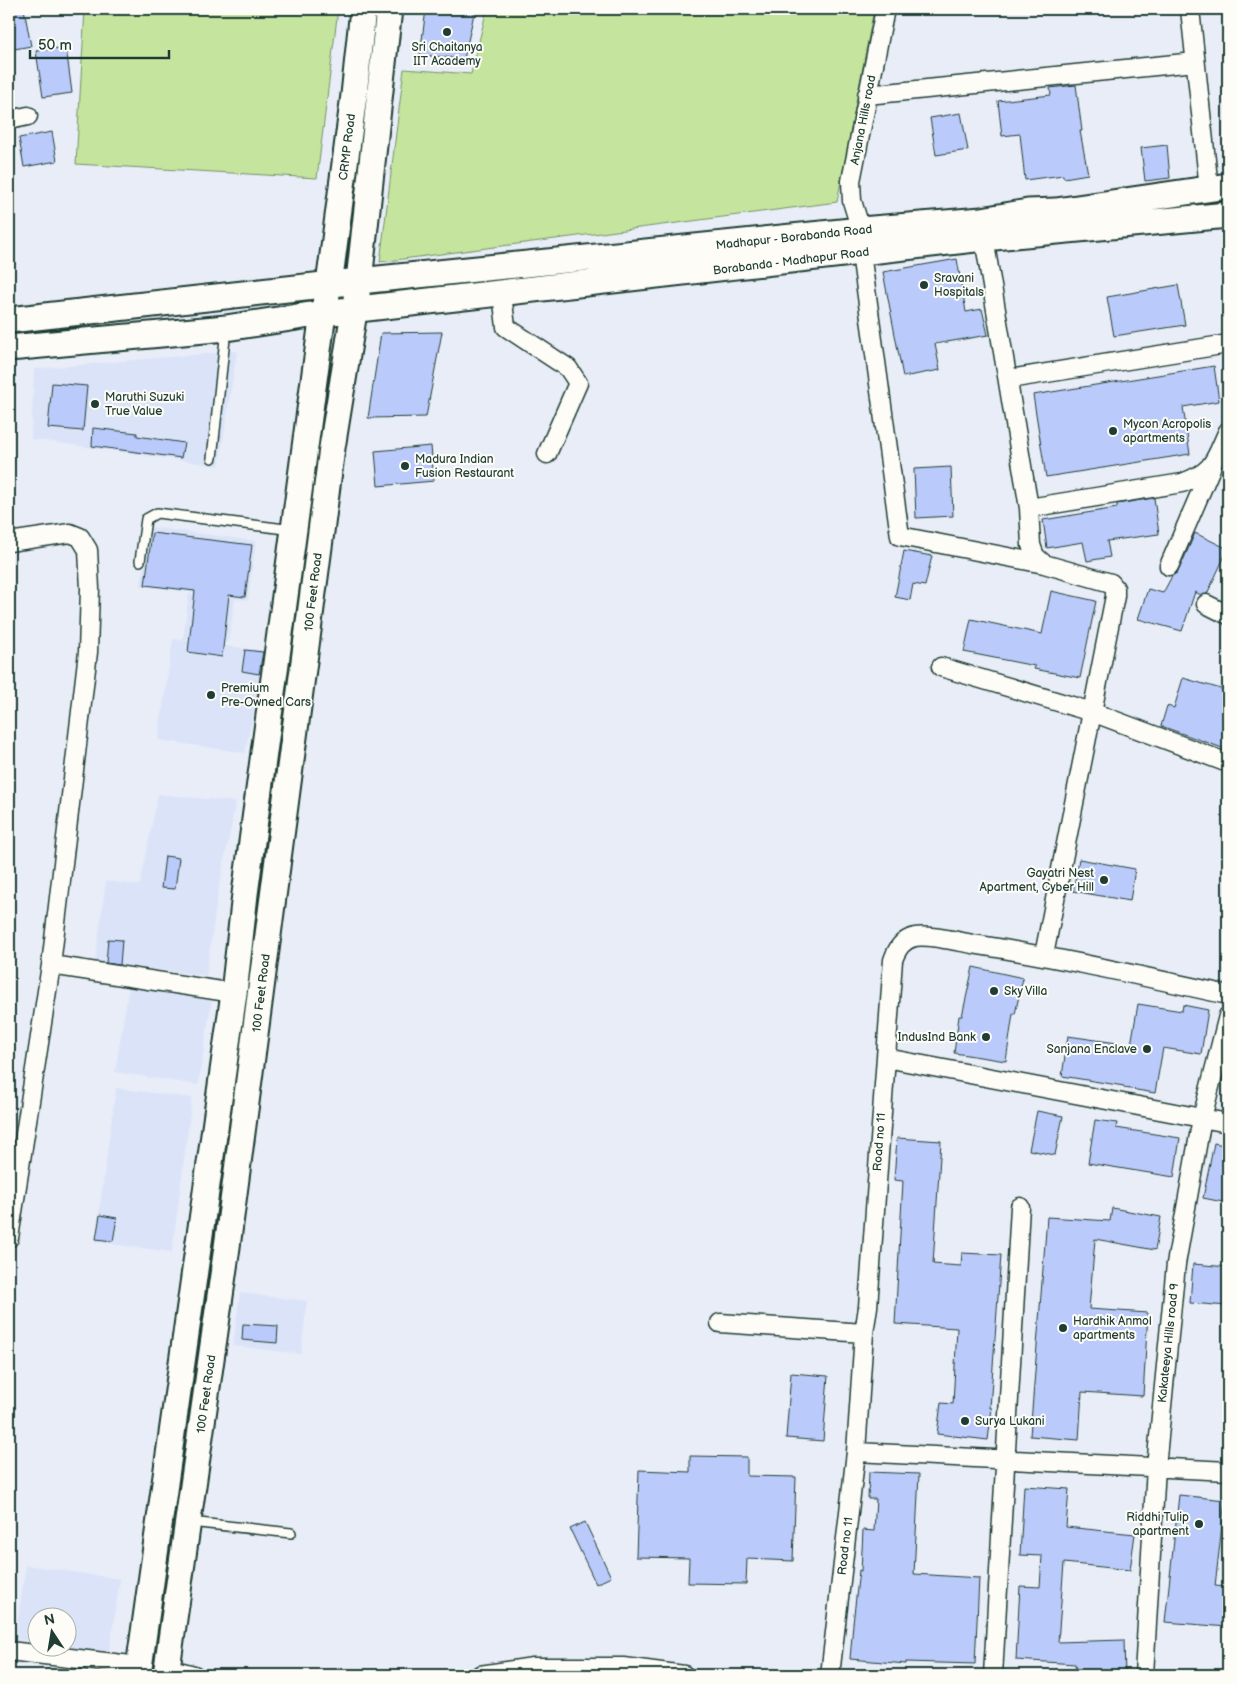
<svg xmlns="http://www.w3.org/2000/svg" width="1237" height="1684" font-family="'Balsamiq Sans',sans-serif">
	<rect width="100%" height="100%" fill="#e9edf8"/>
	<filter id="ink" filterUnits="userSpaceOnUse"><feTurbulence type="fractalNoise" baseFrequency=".02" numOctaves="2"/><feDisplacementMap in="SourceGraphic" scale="10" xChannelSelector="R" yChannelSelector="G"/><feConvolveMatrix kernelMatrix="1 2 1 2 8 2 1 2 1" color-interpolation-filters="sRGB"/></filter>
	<g filter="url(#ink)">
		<path fill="#dbe3f9" d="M 237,351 L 219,466 L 31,439 L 34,369 Z
			M 149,527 L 256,541 L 248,600 L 235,599 L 228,643 L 183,639 L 189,594 L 226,597 L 141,586 Z
			M 173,639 L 266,651 L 245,753 L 158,740 Z
			M 158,794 L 236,802 L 218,893 L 206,976 L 95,962 L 106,881 L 140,885 Z
			M 129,986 L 212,999 L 198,1085 L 115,1072 Z
			M 116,1088 L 192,1098 L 172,1252 L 95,1242 Z
			M 240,1293 L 307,1301 L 301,1354 L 233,1346 Z
			M 26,1565 L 120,1579 L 109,1653 L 62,1647 L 68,1646 L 68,1616 L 38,1616 L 37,1643 L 15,1640 Z"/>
		<path fill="#c5e59e" stroke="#729169" d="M 85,9 L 338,9 L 317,178 L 76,164 Z
			M 487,9 L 874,9 L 837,202 L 380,262 L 404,69 L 471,74 Z"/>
		<path fill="#bacbfb" stroke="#1f3d34" d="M 9,9 L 24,9 L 31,46 L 9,50 Z
			M 426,9 L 475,9 L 464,59 L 420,55 Z
			M 66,47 L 72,93 L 43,97 L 36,51 Z
			M 1076,85 L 1082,131 L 1080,131 L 1088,174 L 1064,178 L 1063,175 L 1025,180 L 1020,134 L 1002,136 L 998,101 L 1051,95 L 1050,88 Z
			M 961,113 L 968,150 L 936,155 L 930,118 Z
			M 52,132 L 57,161 L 24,167 L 19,138 Z
			M 1167,145 L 1170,178 L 1145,181 L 1141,148 Z
			M 957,259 L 966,312 L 982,309 L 988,335 L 935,344 L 940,370 L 903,377 L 883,272 Z
			M 1178,285 L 1185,325 L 1114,336 L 1107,297 Z
			M 442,332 L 426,417 L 368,418 L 381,333 Z
			M 1214,366 L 1219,401 L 1183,407 L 1190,454 L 1046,477 L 1033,395 Z
			M 52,383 L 87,386 L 83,431 L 48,428 Z
			M 93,428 L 137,433 L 137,436 L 184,443 L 181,458 L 92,446 Z
			M 431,446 L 434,481 L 378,486 L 375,451 Z
			M 951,467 L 953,516 L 916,518 L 914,469 Z
			M 1154,498 L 1159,534 L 1107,541 L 1110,557 L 1087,561 L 1083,542 L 1047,548 L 1043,520 L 1117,508 L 1117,504 Z
			M 152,533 L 252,545 L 245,597 L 229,595 L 222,657 L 188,652 L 195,591 L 145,585 Z
			M 1195,533 L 1228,549 L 1207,594 L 1201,595 L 1195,592 L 1182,631 L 1138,619 L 1148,589 L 1163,593 L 1172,576 L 1179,570 Z
			M 904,551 L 932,556 L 925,586 L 913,584 L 910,600 L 895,597 Z
			M 1051,591 L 1096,601 L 1080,678 L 1034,669 L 1035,666 L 964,652 L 971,619 L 1042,634 Z
			M 245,650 L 263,652 L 259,674 L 242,671 Z
			M 1183,678 L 1228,691 L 1228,750 L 1161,726 L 1167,706 L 1174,708 Z
			M 165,856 L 179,858 L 175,889 L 161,888 Z
			M 1079,859 L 1135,869 L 1130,901 L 1073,891 Z
			M 108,939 L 122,940 L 120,965 L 106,963 Z
			M 973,967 L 1023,978 L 1015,1014 L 1013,1014 L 1006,1061 L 954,1053 L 959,1016 L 962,1016 Z
			M 1138,1004 L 1182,1011 L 1183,1005 L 1208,1010 L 1201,1054 L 1163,1048 L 1155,1093 L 1124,1088 L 1124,1086 L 1062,1076 L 1068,1036 L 1131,1045 Z
			M 1037,1111 L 1063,1116 L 1055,1155 L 1029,1150 Z
			M 1095,1120 L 1117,1123 L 1116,1128 L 1180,1138 L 1174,1177 L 1088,1163 Z
			M 897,1138 L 941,1141 L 933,1264 L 961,1266 L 962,1253 L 1001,1255 L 990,1408 L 992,1408 L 988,1440 L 937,1434 L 941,1403 L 953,1404 L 957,1328 L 895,1324 L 903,1181 L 894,1180 Z
			M 1214,1143 L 1228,1146 L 1228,1203 L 1203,1198 Z
			M 1112,1208 L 1161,1217 L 1155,1250 L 1095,1239 L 1089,1309 L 1148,1313 L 1143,1396 L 1082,1392 L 1079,1440 L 1030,1436 L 1047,1217 L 1110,1221 Z
			M 100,1215 L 117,1218 L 113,1241 L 96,1239 Z
			M 1193,1264 L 1228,1267 L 1228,1306 L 1190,1303 Z
			M 243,1324 L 278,1326 L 277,1343 L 242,1340 Z
			M 791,1373 L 828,1376 L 823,1441 L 786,1438 Z
			M 690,1456 L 747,1457 L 747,1476 L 796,1477 L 793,1561 L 747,1559 L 746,1584 L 688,1583 L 689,1558 L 636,1557 L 639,1470 L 690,1472 Z
			M 869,1472 L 919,1474 L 914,1574 L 979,1578 L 975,1664 L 906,1662 L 906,1664 L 850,1659 L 853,1624 L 859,1570 L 861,1571 L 863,1530 L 874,1531 L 876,1499 L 868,1499 Z
			M 1024,1486 L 1069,1489 L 1066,1527 L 1135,1534 L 1130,1570 L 1064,1563 L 1058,1642 L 1124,1640 L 1125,1675 L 1076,1675 L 1075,1664 L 1016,1660 L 1020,1586 L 1040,1587 L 1042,1556 L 1020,1555 Z
			M 1179,1495 L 1225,1500 L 1215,1586 L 1228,1587 L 1228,1627 L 1165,1622 Z
			M 585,1522 L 611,1577 L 596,1584 L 570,1529 Z"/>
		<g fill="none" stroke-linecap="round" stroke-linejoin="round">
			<defs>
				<path id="lane" d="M 212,458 L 226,330
					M 140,561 L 146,519 L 157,513 L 293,530
					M 190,1522 L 291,1533"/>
				<path id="street" d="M 1190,9 L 1209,189
					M 867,95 L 1195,62
					M 9,120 L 28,116
					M 861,230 L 852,201 L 851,181 L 885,9
					M 984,238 L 1029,508 L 1031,545 L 1035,556 L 1044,564 L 1111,583 L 1115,588 L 1115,596 L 1044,955
					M 861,253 L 900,536 L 1044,564
					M 502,294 L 506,327 L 568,368 L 578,383 L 547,454
					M 1009,379 L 1228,344
					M 1029,508 L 1182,483 C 1215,471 1214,461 1228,431
					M 9,542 L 70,533 L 80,537 L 88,550 L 90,589 L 88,652 L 51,965 L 234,993
					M 1169,566 L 1211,468
					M 1206,604 L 1228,615
					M 941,667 L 1092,712 L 1228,763
					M 886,1058 L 1228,1123
					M 9,1238 L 51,965
					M 720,1323 L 864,1333
					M 856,1452 L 1228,1471
					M 9,1651 L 140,1666
					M 167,1668 L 194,1675
					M 480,1675 L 533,1667 L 624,1667 L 684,1675
					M 830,1675 L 856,1452 L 864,1333 L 868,1307 L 893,960 C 897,949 902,940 915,937 C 929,934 964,943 979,945 C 1063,958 1145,977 1228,995
					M 993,1675 L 1020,1207
					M 1144,1675 L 1156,1467 L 1176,1264 L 1202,1118 L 1228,1016"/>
				<path id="secondary" d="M 9,320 L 359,281 L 861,230 L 982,220 L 1028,212 L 1056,211 L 1228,186
					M 9,348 L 226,328 L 323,313 L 984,238 L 1228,215
					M 138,1675 L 234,993 L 245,894 L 301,477 L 323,313 L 329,285 L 354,95 L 363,9
					M 166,1675 L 227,1247 L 332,448 L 359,281 L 389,9"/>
			</defs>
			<use href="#lane" stroke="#1f3d34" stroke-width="12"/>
			<use href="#street" stroke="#1f3d34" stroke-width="21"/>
			<use href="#secondary" stroke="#1f3d34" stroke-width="29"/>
			<use href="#lane" stroke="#fdfcf7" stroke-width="9"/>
			<use href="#street" stroke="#fdfcf7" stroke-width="18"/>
			<use href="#secondary" stroke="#fdfcf7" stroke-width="25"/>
		</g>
	</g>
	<g fill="#1f3d34" stroke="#fdfcf7" stroke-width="2">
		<circle cx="447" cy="32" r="5"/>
		<circle cx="924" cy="285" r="5"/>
		<circle cx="95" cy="404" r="5"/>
		<circle cx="1113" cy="431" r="5"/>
		<circle cx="405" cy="466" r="5"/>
		<circle cx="211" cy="695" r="5"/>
		<circle cx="1104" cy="880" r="5"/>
		<circle cx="994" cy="991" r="5"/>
		<circle cx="986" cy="1037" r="5"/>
		<circle cx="1147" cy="1049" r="5"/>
		<circle cx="1063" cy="1328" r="5"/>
		<circle cx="965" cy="1421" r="5"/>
		<circle cx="1199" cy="1524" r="5"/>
	</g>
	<g text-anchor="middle" stroke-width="4" stroke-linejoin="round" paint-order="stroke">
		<g font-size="12" fill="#1f3d34" stroke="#fdfcf7" text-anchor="start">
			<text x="447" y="51" text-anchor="middle">Sri Chaitanya<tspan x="447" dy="14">IIT Academy</tspan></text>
			<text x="934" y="282">Sravani<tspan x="934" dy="14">Hospitals</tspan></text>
			<text x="105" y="401">Maruthi Suzuki<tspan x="105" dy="14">True Value</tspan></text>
			<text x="1123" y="428">Mycon Acropolis<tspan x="1123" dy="14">apartments</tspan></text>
			<text x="415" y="463">Madura Indian<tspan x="415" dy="14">Fusion Restaurant</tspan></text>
			<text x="221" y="692">Premium<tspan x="221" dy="14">Pre-Owned Cars</tspan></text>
			<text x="1094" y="877" text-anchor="end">Gayatri Nest<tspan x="1094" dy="14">Apartment, Cyber Hill</tspan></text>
			<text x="1004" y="995">Sky Villa</text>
			<text x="976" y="1041" text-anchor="end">IndusInd Bank</text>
			<text x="1137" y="1053" text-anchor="end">Sanjana Enclave</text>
			<text x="1073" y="1325">Hardhik Anmol<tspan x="1073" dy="14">apartments</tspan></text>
			<text x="975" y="1425">Surya Lukani</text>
			<text x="1189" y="1521" text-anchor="end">Riddhi Tulip<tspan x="1189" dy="14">apartment</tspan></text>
		</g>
		<g font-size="12" fill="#1f3d34" stroke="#fdfcf7">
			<text transform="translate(863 120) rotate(-79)" y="4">Anjana Hills road</text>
			<text transform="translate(347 147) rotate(-83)" y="4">CRMP Road</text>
			<text transform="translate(794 237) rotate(-6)" y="4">Madhapur - Borabanda Road</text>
			<text transform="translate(791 261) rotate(-7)" y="4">Borabanda - Madhapur Road</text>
			<text transform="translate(313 592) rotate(-83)" y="4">100 Feet Road</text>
			<text transform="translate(261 993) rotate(-83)" y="4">100 Feet Road</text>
			<text transform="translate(879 1142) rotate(-86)" y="4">Road no 11</text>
			<text transform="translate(1168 1343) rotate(-84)" y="4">Kakateeya Hills road 9</text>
			<text transform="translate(206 1394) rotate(-82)" y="4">100 Feet Road</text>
			<text transform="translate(845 1546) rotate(-83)" y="4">Road no 11</text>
		</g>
	</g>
	<rect width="1237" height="1684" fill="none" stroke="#fdfcf7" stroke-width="30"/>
	<rect x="15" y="15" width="1207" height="1654" fill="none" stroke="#1f3d34" stroke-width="2" filter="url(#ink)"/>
	<g transform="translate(52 1632) rotate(348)"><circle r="24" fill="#fdfcf7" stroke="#a4b0a9"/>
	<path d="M0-4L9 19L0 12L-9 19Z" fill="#1f3d34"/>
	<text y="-8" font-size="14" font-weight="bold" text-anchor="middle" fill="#1f3d34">N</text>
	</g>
	<path d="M30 50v8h139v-8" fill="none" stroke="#1f3d34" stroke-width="2.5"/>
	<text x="38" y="50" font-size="15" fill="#1f3d34" stroke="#fdfcf7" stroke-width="4" paint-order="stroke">50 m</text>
</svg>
